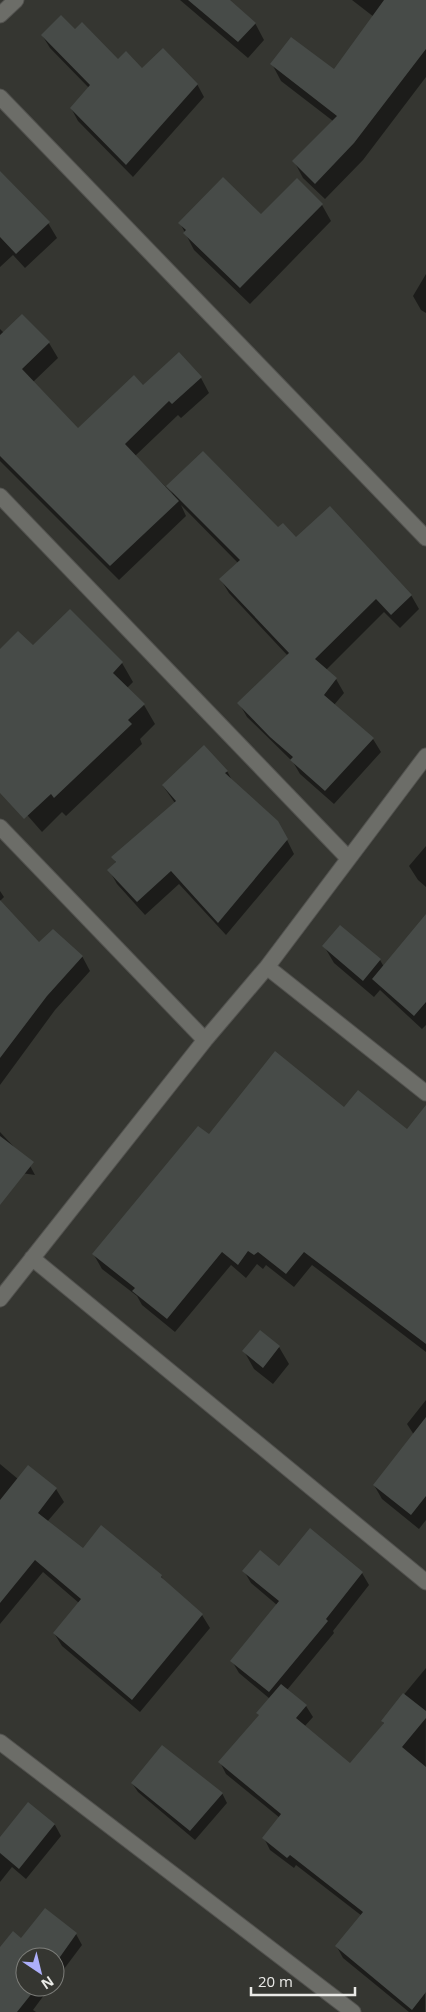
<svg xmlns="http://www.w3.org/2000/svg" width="426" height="2012" font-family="'Open Sans',sans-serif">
	<rect width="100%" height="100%" fill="#353631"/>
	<path fill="#0007" d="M 180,0 L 228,0 L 255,23 L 264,40 L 248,58 Z
		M 352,0 L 422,0 L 426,3 L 426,77 L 363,160 L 325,199 L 303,178 L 294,161 L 333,121 L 281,81 L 272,64 L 335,70 L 374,17 Z
		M 75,30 L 117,61 L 197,84 L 204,97 L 133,177 L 78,121 L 71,108 L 89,88 L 50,48 L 42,35 Z
		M 0,173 L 48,223 L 57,238 L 25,268 L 13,255 L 0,267 Z
		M 297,180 L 322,205 L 331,221 L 250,304 L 194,250 L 180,223 L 261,215 Z
		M 426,274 L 426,313 L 421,310 L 413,296 Z
		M 22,316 L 49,343 L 58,358 L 33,382 L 78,430 L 143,386 L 201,378 L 209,393 L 181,418 L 178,415 L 135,456 L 173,494 L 168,486 L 278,529 L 411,595 L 419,609 L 400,628 L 384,612 L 326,670 L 336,679 L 344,693 L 334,705 L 373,739 L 381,752 L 334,804 L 300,774 L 293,762 L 247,717 L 239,703 L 288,656 L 229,593 L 221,580 L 238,563 L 181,505 L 186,516 L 119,580 L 0,461 L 0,329 L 4,333 Z
		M 70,611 L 122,663 L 133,682 L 127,688 L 144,705 L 155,724 L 140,739 L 142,744 L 66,816 L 62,812 L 42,832 L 0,784 L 0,650 L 33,646 Z
		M 227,771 L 234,784 L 287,840 L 294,854 L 226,935 L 179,884 L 145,915 L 117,884 L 109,870 L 116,863 L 113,857 L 175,803 L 163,786 Z
		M 426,846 L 426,887 L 418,880 L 409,866 Z
		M 0,891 L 4,897 L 0,901 Z
		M 0,902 L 38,944 L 82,956 L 90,971 L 55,1010 L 0,1085 Z
		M 426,916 L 426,1025 L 422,1029 L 380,990 L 374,997 L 334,963 L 324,946 L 380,960 L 384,967 Z
		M 345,1109 L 407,1130 L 426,1132 L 426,1352 L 312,1265 L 294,1287 L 266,1265 L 263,1269 L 257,1264 L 246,1278 L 231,1265 L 175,1332 L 142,1305 L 137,1296 L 102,1269 L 94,1255 L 209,1136 Z
		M 0,1132 L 28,1162 L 35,1175 L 0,1170 Z
		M 279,1347 L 289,1364 L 273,1384 L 254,1369 L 244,1351 Z
		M 426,1400 L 426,1446 L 416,1438 L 407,1424 Z
		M 0,1464 L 18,1479 L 56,1489 L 64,1502 L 47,1522 L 83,1550 L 161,1576 L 165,1582 L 202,1615 L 210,1628 L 140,1712 L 62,1646 L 54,1633 L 79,1603 L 43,1572 L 0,1624 Z
		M 426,1483 L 426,1520 L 419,1529 L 382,1499 L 374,1485 Z
		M 310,1530 L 362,1573 L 369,1585 L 333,1631 L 334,1633 L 287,1690 L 306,1706 L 313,1717 L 304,1727 L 350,1765 L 384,1724 L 382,1721 L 426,1668 L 425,2012 L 409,2012 L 343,1958 L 337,1947 L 362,1916 L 296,1865 L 294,1868 L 270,1850 L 264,1838 L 280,1818 L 226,1774 L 220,1762 L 260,1716 L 270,1699 L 239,1673 L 232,1661 L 277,1605 L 251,1583 L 244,1571 L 280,1567 Z
		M 132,1783 L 222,1793 L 227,1803 L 195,1840 L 138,1792 Z
		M 28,1804 L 55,1825 L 61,1836 L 26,1879 L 12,1867 L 0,1882 L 0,1839 Z
		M 76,1934 L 82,1945 L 55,1981 L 55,1957 L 25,1957 L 25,1987 L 50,1987 L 33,2010 L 36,2012 L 0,2012 L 0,1949 L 21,1940 Z"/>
	<path fill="#474b48" d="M 188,0 L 230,0 L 256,23 L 238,42 Z
		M 384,0 L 426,0 L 426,49 L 354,143 L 315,184 L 292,161 L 337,116 L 270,64 L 291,37 L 334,69 Z
		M 61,15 L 75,29 L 82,22 L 118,59 L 126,51 L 142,68 L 163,48 L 198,84 L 126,165 L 70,108 L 90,85 L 41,35 Z
		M 0,171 L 50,222 L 16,254 L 0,237 Z
		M 223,177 L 261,214 L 297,178 L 323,204 L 240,288 L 183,233 L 186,230 L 178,223 Z
		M 22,314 L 50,342 L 22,369 L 78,428 L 134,375 L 143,385 L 179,352 L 202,377 L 172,404 L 169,401 L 125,444 L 179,501 L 110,566 L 0,456 L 0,335 Z
		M 203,451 L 278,527 L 283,523 L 296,537 L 330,506 L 412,595 L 391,615 L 376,599 L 315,659 L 337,678 L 324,695 L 374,738 L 325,791 L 290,760 L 293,757 L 270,737 L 237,703 L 289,653 L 219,579 L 240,560 L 166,486 Z
		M 70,609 L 123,662 L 113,673 L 145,704 L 128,720 L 132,724 L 54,798 L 51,794 L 24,819 L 0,793 L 0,649 L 18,631 L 33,645 Z
		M 204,745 L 228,771 L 225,773 L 278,821 L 288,839 L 218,923 L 171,871 L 137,902 L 107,870 L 116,862 L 111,857 L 176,801 L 162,785 Z
		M 0,900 L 39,942 L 53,929 L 83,956 L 47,996 L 0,1058 Z
		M 426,914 L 426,1002 L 414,1016 L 372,979 Z
		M 340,925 L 381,959 L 363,981 L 322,946 Z
		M 275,1051 L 344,1107 L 358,1090 L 407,1129 L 426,1105 L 426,1344 L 304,1252 L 286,1274 L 258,1252 L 254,1255 L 248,1251 L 238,1265 L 222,1252 L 167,1319 L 132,1291 L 135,1288 L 92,1254 L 198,1126 L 209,1134 Z
		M 0,1136 L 34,1162 L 0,1205 Z
		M 260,1330 L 280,1346 L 263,1368 L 242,1351 Z
		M 426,1417 L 426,1496 L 411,1515 L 373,1485 Z
		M 28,1465 L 57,1488 L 38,1513 L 83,1548 L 101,1525 L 162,1575 L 161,1577 L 203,1614 L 132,1700 L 53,1633 L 81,1599 L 35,1560 L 0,1603 L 0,1500 Z
		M 310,1528 L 363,1572 L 326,1619 L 328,1621 L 269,1692 L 230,1661 L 279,1601 L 242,1571 L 260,1550 L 279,1566 Z
		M 281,1684 L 307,1705 L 296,1718 L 350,1763 L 384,1723 L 381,1721 L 403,1693 L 426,1711 L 426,1718 L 402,1747 L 426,1767 L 426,1992 L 412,2010 L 335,1946 L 363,1912 L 290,1855 L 287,1858 L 262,1838 L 281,1814 L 218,1762 L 259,1715 L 256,1713 Z
		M 162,1745 L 223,1793 L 190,1831 L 131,1783 Z
		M 28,1802 L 55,1824 L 19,1869 L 0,1853 L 0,1837 Z
		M 45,1908 L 77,1933 L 55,1964 L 55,1957 L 25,1957 L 25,1987 L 37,1987 L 17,2012 L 0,2012 L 0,1947 L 13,1931 L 21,1938 Z"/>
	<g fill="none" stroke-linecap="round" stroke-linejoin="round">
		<defs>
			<path id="minor" d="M 0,15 L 16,0
				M 0,97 L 426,538
				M 0,496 L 348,858
				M 0,827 L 205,1040
				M 267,967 L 426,1093
				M 32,1258 L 426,1582
				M 0,1299 L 205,1040 L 267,967 L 426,756
				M 0,1742 L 353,2012"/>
		</defs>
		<use href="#minor" stroke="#52524f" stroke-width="17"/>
		<use href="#minor" stroke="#6c6d68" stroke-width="15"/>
	</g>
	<g transform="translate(40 1972) rotate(145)"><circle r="24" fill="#353631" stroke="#7d7e7a"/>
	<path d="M0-4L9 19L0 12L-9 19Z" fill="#adaffb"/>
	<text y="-8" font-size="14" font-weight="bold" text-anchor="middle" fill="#eaeae7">N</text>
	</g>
	<path d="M251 1987v8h104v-8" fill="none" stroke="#eaeae7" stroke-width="2.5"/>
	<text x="258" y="1987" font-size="15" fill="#eaeae7" stroke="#353631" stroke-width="4" paint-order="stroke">20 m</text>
</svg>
